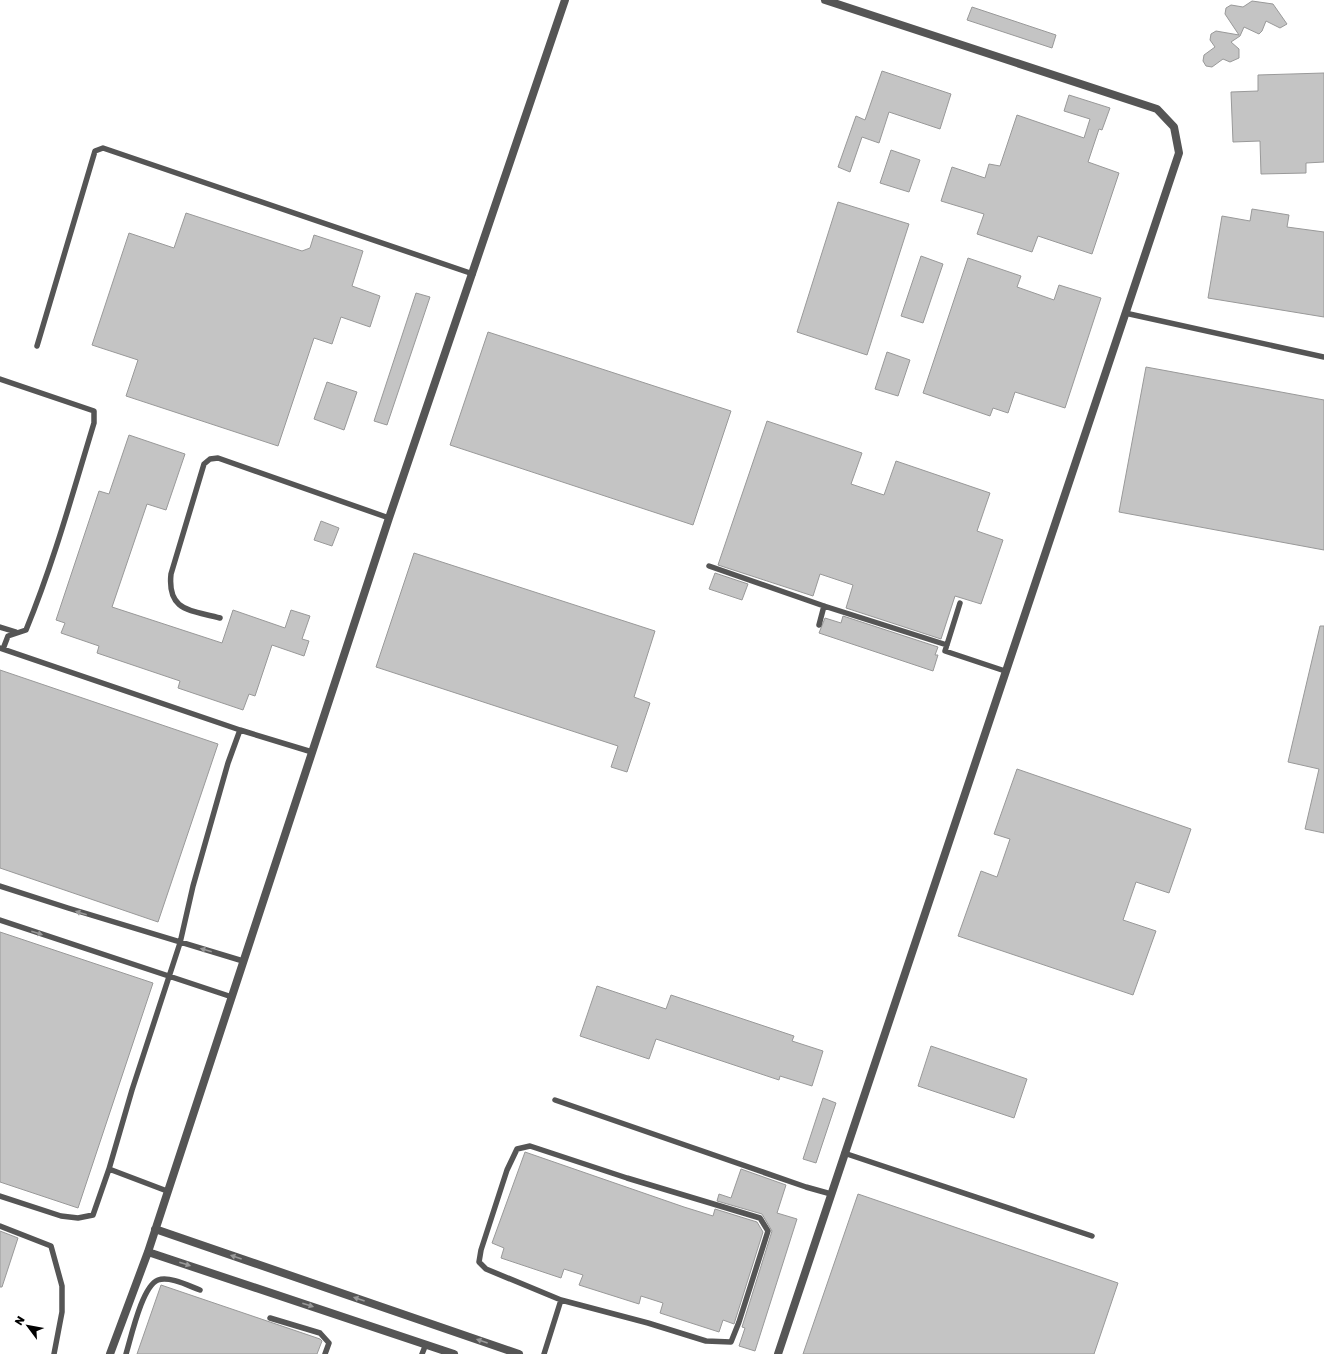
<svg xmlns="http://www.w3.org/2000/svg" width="1324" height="1354" font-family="'Golos Text',sans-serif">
	<rect width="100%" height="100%" fill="#fff"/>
	<path fill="#c4c4c4" stroke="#999" d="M 1252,1 L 1273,4 L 1287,24 L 1280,28 L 1266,21 L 1262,31 L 1259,34 L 1244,27 L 1240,36 L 1231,42 L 1239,49 L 1239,58 L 1230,62 L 1223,59 L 1212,67 L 1206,66 L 1203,61 L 1204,55 L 1215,47 L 1210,40 L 1211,34 L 1216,31 L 1239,35 L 1225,14 L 1226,8 L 1231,5 L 1243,7 Z
		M 972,7 L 1056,35 L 1052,48 L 967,20 Z
		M 882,71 L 951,94 L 940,129 L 889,112 L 879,143 L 862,137 L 850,172 L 838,167 L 856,116 L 865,120 Z
		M 1324,73 L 1324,162 L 1306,163 L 1306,173 L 1261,174 L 1260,141 L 1233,142 L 1231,92 L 1258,91 L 1258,75 Z
		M 1069,95 L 1110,108 L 1102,130 L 1099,129 L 1088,162 L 1119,173 L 1092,254 L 1038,236 L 1032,252 L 977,234 L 984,214 L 941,201 L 952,167 L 985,178 L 989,164 L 1000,166 L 1017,115 L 1084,138 L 1090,119 L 1064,111 Z
		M 891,150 L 920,160 L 909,192 L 880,183 Z
		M 838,202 L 909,224 L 867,355 L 797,332 Z
		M 1252,209 L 1289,215 L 1287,227 L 1324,232 L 1324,317 L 1208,298 L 1222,216 L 1250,221 Z
		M 186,213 L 302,251 L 310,248 L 314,235 L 363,251 L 352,286 L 380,296 L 370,327 L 341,317 L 332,344 L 314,338 L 278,446 L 126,396 L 138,360 L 92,345 L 129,233 L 174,248 Z
		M 921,256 L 943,264 L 923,323 L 901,316 Z
		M 968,258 L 1021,276 L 1017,287 L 1054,300 L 1059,285 L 1101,298 L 1065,408 L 1015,392 L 1008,413 L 993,408 L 990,416 L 923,393 Z
		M 416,293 L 430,297 L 387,425 L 374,421 Z
		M 488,332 L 731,411 L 693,525 L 450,445 Z
		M 887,352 L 910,360 L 898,396 L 875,389 Z
		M 1146,367 L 1324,400 L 1324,550 L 1119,512 Z
		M 327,382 L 357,392 L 344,430 L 314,419 Z
		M 767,421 L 862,453 L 851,484 L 884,495 L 896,461 L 990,493 L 977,531 L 1003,540 L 981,604 L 955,596 L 941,639 L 846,608 L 853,585 L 820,574 L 813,596 L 718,565 Z
		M 129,435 L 185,454 L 166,510 L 147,504 L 112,607 L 222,643 L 233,610 L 285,628 L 291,610 L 310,616 L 302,639 L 309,641 L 304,656 L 272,645 L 255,696 L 249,694 L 243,710 L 178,688 L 180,681 L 97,653 L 99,646 L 61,633 L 65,623 L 56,620 L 99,491 L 109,494 Z
		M 321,521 L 339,528 L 332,546 L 314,540 Z
		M 414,553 L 655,631 L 634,697 L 650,703 L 627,772 L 611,767 L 618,746 L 376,667 Z
		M 715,573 L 748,584 L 742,600 L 709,589 Z
		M 843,616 L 938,647 L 935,655 L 938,655 L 933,671 L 819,633 L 825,618 L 841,623 Z
		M 1320,626 L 1324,626 L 1324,833 L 1305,829 L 1319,769 L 1288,762 Z
		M 0,670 L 218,744 L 158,922 L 0,868 Z
		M 1017,769 L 1191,829 L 1169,893 L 1136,882 L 1123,920 L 1156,931 L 1133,995 L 958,936 L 981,871 L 997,877 L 1010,839 L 994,834 Z
		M 0,932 L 153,983 L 78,1208 L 0,1182 Z
		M 597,986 L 666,1009 L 671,995 L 794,1036 L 792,1041 L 823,1051 L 812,1086 L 780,1076 L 779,1080 L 656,1039 L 649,1059 L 580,1036 Z
		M 931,1046 L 1027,1079 L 1014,1118 L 918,1086 Z
		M 823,1098 L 836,1103 L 816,1163 L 803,1159 Z
		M 525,1152 L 684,1207 L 713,1216 L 715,1209 L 757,1222 L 763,1232 L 734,1324 L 723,1320 L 719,1332 L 660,1313 L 663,1303 L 641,1296 L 639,1304 L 579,1285 L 583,1275 L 564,1269 L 561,1278 L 501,1258 L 504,1248 L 492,1243 Z
		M 741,1169 L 786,1185 L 777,1213 L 797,1219 L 755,1351 L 739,1346 L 745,1328 L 742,1327 L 772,1231 L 762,1214 L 717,1201 L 719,1194 L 731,1198 Z
		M 858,1194 L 1118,1283 L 1094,1354 L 803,1354 Z
		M 0,1231 L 18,1238 L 2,1287 L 0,1287 Z
		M 161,1285 L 320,1339 L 322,1341 L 317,1354 L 137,1354 Z"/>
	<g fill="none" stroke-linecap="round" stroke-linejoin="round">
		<path stroke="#555" stroke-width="5.5" d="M 1125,313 L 1324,357
			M 37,346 L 95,151 L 103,148 L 473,274
			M 0,379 L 94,411 L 94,423 C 73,492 54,562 26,630 L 8,636 L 3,649
			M 709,566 L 824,606 L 947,645
			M 960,603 L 945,651 L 1005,671
			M 220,618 C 191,610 167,612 171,574 L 204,464 L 210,459 L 218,458 L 389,518
			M 819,625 L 824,606
			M 0,627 L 16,632
			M 0,648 L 240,730 L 228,763 L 193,886 L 180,943 L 132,1090 L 109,1169 L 167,1191
			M 240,730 L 312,752
			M 0,886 L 68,908 L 243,961
			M 0,920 L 232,997
			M 555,1100 L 806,1187 L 831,1194
			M 530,1146 L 627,1178 L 760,1218 L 768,1231 L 739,1322 L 731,1342 L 706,1341 L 648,1323 L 561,1300 L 486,1269 L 479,1262 L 481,1250 L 507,1170 L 517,1149 Z
			M 844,1153 L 1092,1236
			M 0,1196 L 61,1216 L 78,1218 L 93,1215 L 109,1169
			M 0,1226 L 51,1246 L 62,1286 L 62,1312 L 54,1354
			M 270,1318 L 320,1333 L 329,1343 L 325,1354
			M 126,1354 C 131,1338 142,1286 158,1280 C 170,1276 189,1286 200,1290
			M 422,1354 L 426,1344
			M 544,1354 L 561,1300"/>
		<path stroke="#555" stroke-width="8" d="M 155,1229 L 519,1354
			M 148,1252 L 454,1354
			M 110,1354 L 148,1252 L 389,518 L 565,0
			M 778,1354 L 1179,153 L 1174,127 L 1157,109 L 825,0"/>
	</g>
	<defs><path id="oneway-solid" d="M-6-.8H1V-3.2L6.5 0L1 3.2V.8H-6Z"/></defs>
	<g fill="#999">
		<use href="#oneway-solid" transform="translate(81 913) rotate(-163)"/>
		<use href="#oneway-solid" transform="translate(37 933) rotate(18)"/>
		<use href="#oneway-solid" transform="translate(206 950) rotate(-164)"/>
		<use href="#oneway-solid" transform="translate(236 1257) rotate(-161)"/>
		<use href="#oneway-solid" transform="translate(185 1264) rotate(18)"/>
		<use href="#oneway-solid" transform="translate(359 1299) rotate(-161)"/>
		<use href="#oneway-solid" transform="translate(308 1305) rotate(18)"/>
		<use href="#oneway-solid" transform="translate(482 1341) rotate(-161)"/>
	</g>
	<g transform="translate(28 1326) rotate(302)" stroke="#ffffff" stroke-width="3" paint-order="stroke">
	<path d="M0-3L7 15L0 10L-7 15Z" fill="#000000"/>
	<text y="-6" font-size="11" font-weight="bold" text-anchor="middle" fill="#000000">N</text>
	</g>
</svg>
